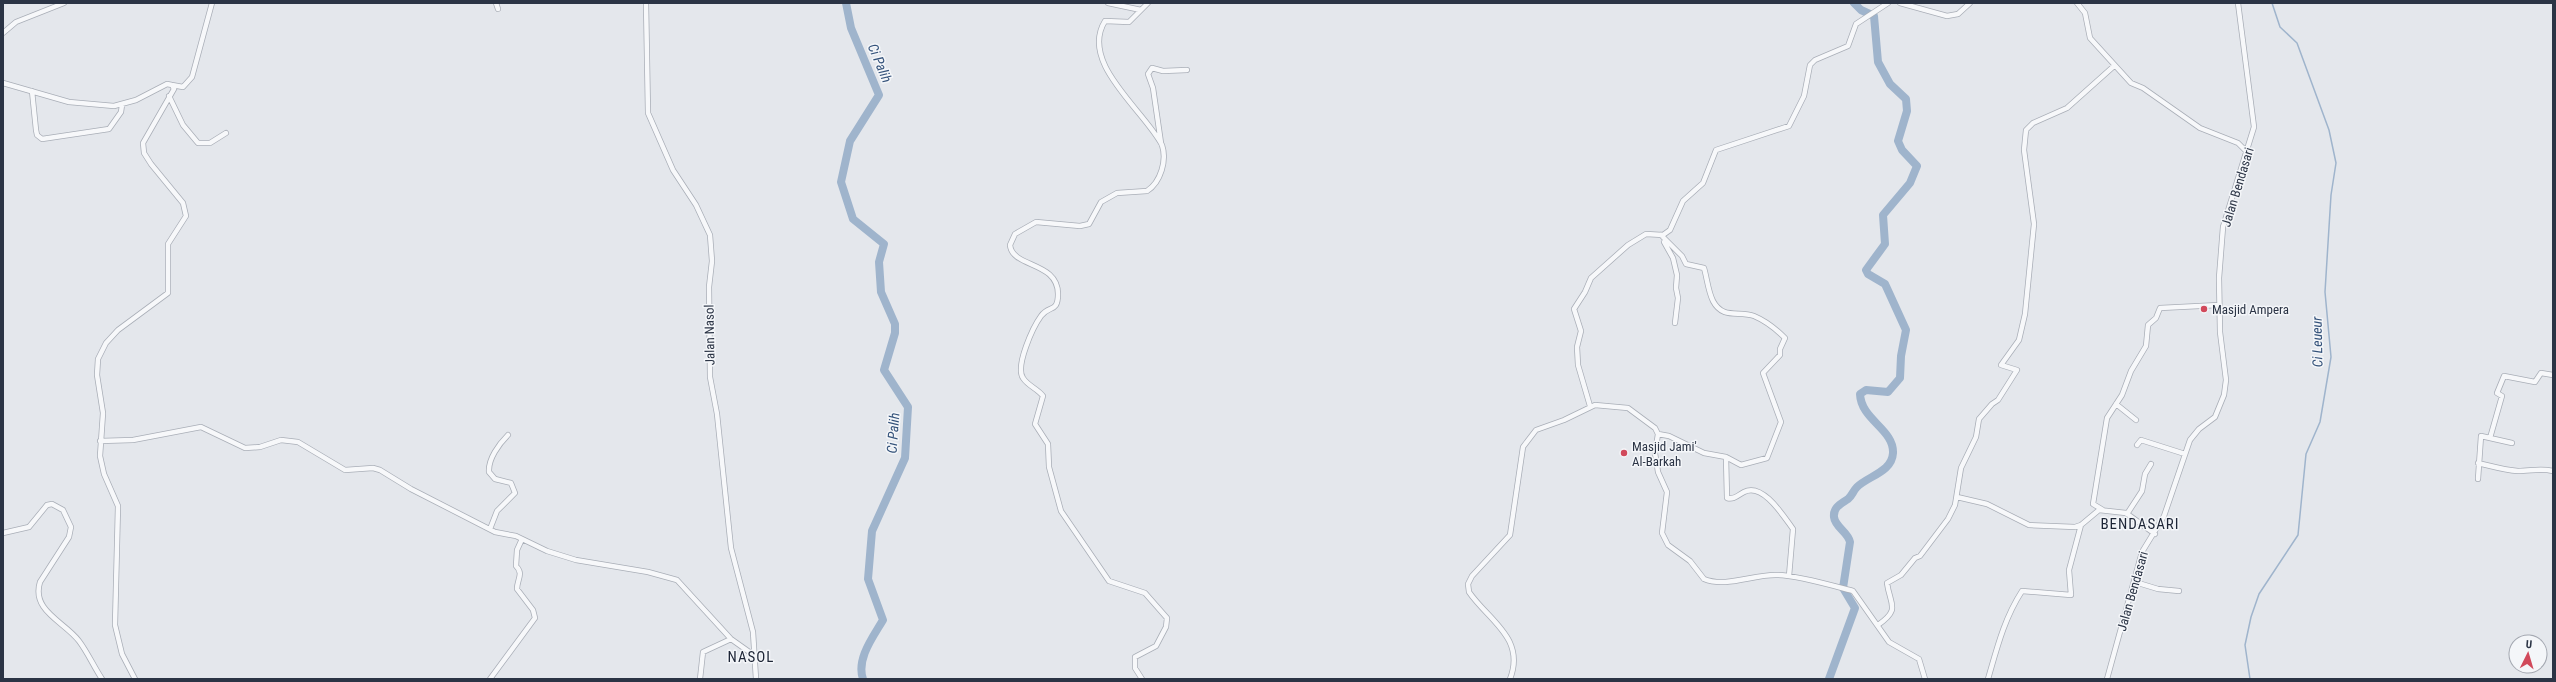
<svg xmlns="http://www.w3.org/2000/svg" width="2556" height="682" font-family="'Roboto Condensed',sans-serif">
	<rect width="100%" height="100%" fill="#e4e7ec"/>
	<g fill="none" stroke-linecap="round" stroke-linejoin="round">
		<path stroke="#9fb4cc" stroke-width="1.5" d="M 2250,679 L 2245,645 L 2251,617 L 2259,594 L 2298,535 L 2306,454 L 2320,422 L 2331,357 L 2325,292 L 2331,195 L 2336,163 L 2329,130 L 2297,43 L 2280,27 L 2272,3"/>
		<path stroke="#9fb4cc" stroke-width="8" d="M 846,3 L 851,28 L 879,95 L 850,141 L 841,182 L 853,219 L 884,244 L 879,262 L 881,292 L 895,324 L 895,333 L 884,370 L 908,407 L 905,458 L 872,531 L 868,579 L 883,620 C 873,637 856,659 863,679
			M 1829,679 L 1855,608 L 1843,588 L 1850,542 C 1848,532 1835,527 1834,517 C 1833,507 1841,504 1848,499 C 1852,496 1853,491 1857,487 C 1868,476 1892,472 1893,453 C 1894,429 1861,420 1860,394 L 1866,390 L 1888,392 L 1900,378 L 1901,356 L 1906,330 L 1885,284 L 1868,274 L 1866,270 L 1885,244 L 1883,215 L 1910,183 L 1917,166 L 1902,150 L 1898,141 L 1907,111 L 1906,99 L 1890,84 L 1878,62 L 1874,16 L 1861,10 L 1854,3"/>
		<defs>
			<path id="minor" d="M 496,3 L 498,9
				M 646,3 L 648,113 L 673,170 L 696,205 L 710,235 L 712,261 L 709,287 L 710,377 L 717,414 L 731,548 L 753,632 L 756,679
				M 1108,3 L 1141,10
				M 1900,3 L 1947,16 L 1958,14 L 1970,3
				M 2077,3 L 2085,13 L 2090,38 L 2131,83 L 2143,88 L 2200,128 L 2238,143 L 2248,153
				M 3,33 L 16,22 L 64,3
				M 3,83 L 69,102 L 114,106 L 136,100 L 167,84 L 172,85 L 174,89 L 143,143 L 144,153 L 151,164 L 183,203 L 186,216 L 168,244 L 168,293 L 118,330 L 106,343 L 98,359 L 97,375 L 103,413 L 100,456 L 104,474 L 118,506 L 115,625 L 122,654 L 135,679
				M 172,85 L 183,87 L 192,77 L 212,3
				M 32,91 L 36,130 L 37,135 L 42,139 L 109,129 L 121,112 L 122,105
				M 169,96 L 183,125 L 198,143 L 210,143 L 226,133
				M 1161,143 L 1153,88 L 1148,74 L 1152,68 L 1163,71 L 1187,70
				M 1664,242 L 1673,258 L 1677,275 L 1676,288 L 1678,298 L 1675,323
				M 2116,404 L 2136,420
				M 1590,406 L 1578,365 L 1577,347 L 1581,331 L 1574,309 L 1585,292 L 1591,278 L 1628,245 L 1646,234 L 1663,235 L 1670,230 L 1683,201 L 1703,183 L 1716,150 L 1789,126 L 1804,96 L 1810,65 L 1815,60 L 1848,46 L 1856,24 L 1888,3
				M 1658,434 L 1669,436 L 1704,453 L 1726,457 L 1741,465 L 1767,458 L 1781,422 L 1763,373 L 1780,355 L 1780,349 L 1785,338 C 1776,329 1766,321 1754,316 C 1739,310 1723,320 1713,301 C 1708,291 1707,278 1704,268 L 1686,264 L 1682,256 L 1661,235
				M 2490,438 L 2502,396 L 2497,393 L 2504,376 L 2535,382 L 2541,373 L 2553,375
				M 100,441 L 133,440 L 201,427 L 245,448 L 260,447 L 281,440 L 298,442 L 345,470 L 373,468 L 380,470 L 411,489 L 495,532 L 516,536 L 547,551 L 576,560 L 648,572 L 677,580 L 731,639 L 755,656
				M 2137,445 L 2141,440 L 2185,454
				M 1726,457 L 1727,498 C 1734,500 1738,495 1744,492 C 1763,482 1784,517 1793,529 L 1789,576
				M 2478,463 C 2491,466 2504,470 2518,471 C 2531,471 2540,468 2553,471
				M 2478,479 L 2481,436 L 2512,443
				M 1957,497 L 1987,504 L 2029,525 L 2075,527 L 2081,525 L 2099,510 L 2126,513 L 2155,534
				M 2103,510 L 2093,504 L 2107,418 L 2122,395 L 2131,371 L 2146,346 L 2148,325 L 2156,318 L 2160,308 L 2219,305
				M 2127,514 L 2142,491 L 2145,474 L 2151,464
				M 490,529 L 497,511 L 515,493 L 511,483 L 495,479 L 489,472 C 488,459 499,444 508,435
				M 3,533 L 29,527 L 47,505 L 52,504 L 63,510 L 71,527 L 69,537 L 40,582 C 31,611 65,622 79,641 C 88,653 94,667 102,679
				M 2135,582 L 2158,589 L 2179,591
				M 1878,625 C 1901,609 1890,605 1887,583 L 1901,575 L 1915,558 L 1920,556 L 1948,519 L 1955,505 L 1961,468 L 1976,437 L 1979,419 L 1992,404 L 1998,400 L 2017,370 L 2001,365 L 2019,340 L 2025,314 L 2034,224 L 2024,150 L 2026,130 L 2033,123 L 2067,108 L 2114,66
				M 490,679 L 535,618 L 533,610 L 517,589 C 517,579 524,574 516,566 L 517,550 L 522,539
				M 700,679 L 703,652 L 731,639
				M 1142,679 L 1135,668 L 1135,657 L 1156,646 L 1166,627 L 1167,618 L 1145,593 L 1109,581 L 1061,511 L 1049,467 L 1048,444 L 1035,424 L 1043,396 C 1038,389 1028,386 1023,378 C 1015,366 1033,327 1041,316 C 1049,305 1058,313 1058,294 C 1058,261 1012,268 1010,245 L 1015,234 L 1036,222 L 1080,226 L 1089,224 L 1101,202 L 1117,193 L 1147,191 C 1161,182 1167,160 1162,145 C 1144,110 1079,63 1105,21 L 1129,22 L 1148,3
				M 1510,679 C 1526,638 1488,620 1469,592 L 1468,584 L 1472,576 L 1510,535 L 1523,447 L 1536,430 L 1564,420 L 1595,405 L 1628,408 L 1655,428 L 1658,434 L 1655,453 L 1658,472 L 1667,492 L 1662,533 L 1668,545 L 1690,561 L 1704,579 C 1726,588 1754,574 1777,575 C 1796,575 1834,586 1853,591 L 1889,642 L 1919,659 L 1925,679
				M 1988,679 C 1997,648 2004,619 2022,591 L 2071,595 L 2069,570 L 2081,525
				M 2107,679 L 2142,552 L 2164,516 L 2190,440 L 2199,429 L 2215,417 L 2224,395 L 2226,380 L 2220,332 L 2219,278 L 2223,227 L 2254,127 L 2238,3"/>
		</defs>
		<use href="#minor" stroke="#a9aeb7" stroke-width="6"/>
		<use href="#minor" stroke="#f7f8fa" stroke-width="4.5"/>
	</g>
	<g fill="#d1495b" stroke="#f4f6f9" stroke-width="1.5">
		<circle cx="2204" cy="309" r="4"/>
		<circle cx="1624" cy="453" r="4"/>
	</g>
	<g text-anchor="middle" stroke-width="3" stroke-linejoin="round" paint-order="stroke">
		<g font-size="13" fill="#2b3445" stroke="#f4f6f9">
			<text transform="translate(2237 187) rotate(-73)" y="5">Jalan Bendasari</text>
			<text transform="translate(709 335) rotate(-91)" y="5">Jalan Nasol</text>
			<text transform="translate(2132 591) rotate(-74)" y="5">Jalan Bendasari</text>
		</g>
		<g font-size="13" fill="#2b3445" stroke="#f4f6f9" text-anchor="start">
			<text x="2212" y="314">Masjid Ampera</text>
			<text x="1632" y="451">Masjid Jami'<tspan x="1632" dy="15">Al-Barkah</tspan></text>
		</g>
		<g font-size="14" font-style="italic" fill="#34527a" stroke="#f4f6f9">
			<text transform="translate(880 63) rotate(67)" y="5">Ci Palih</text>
			<text transform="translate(2317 342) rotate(-91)" y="5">Ci Leueur</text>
			<text transform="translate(893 433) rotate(-86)" y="5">Ci Palih</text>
		</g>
		<g font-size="15" letter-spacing="1" fill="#1d2536" stroke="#f4f6f9">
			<text x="2140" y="529">BENDASARI</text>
			<text x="751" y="662">NASOL</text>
		</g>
	</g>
	<rect width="2556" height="682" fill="none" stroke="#2b3445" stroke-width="8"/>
	<g transform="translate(2528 654) rotate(5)"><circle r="19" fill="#f4f6f9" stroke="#a4a8b1"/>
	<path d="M0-3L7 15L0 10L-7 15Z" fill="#d1495b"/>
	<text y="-6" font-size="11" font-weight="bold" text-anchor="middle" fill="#2b3445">U</text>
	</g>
</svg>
